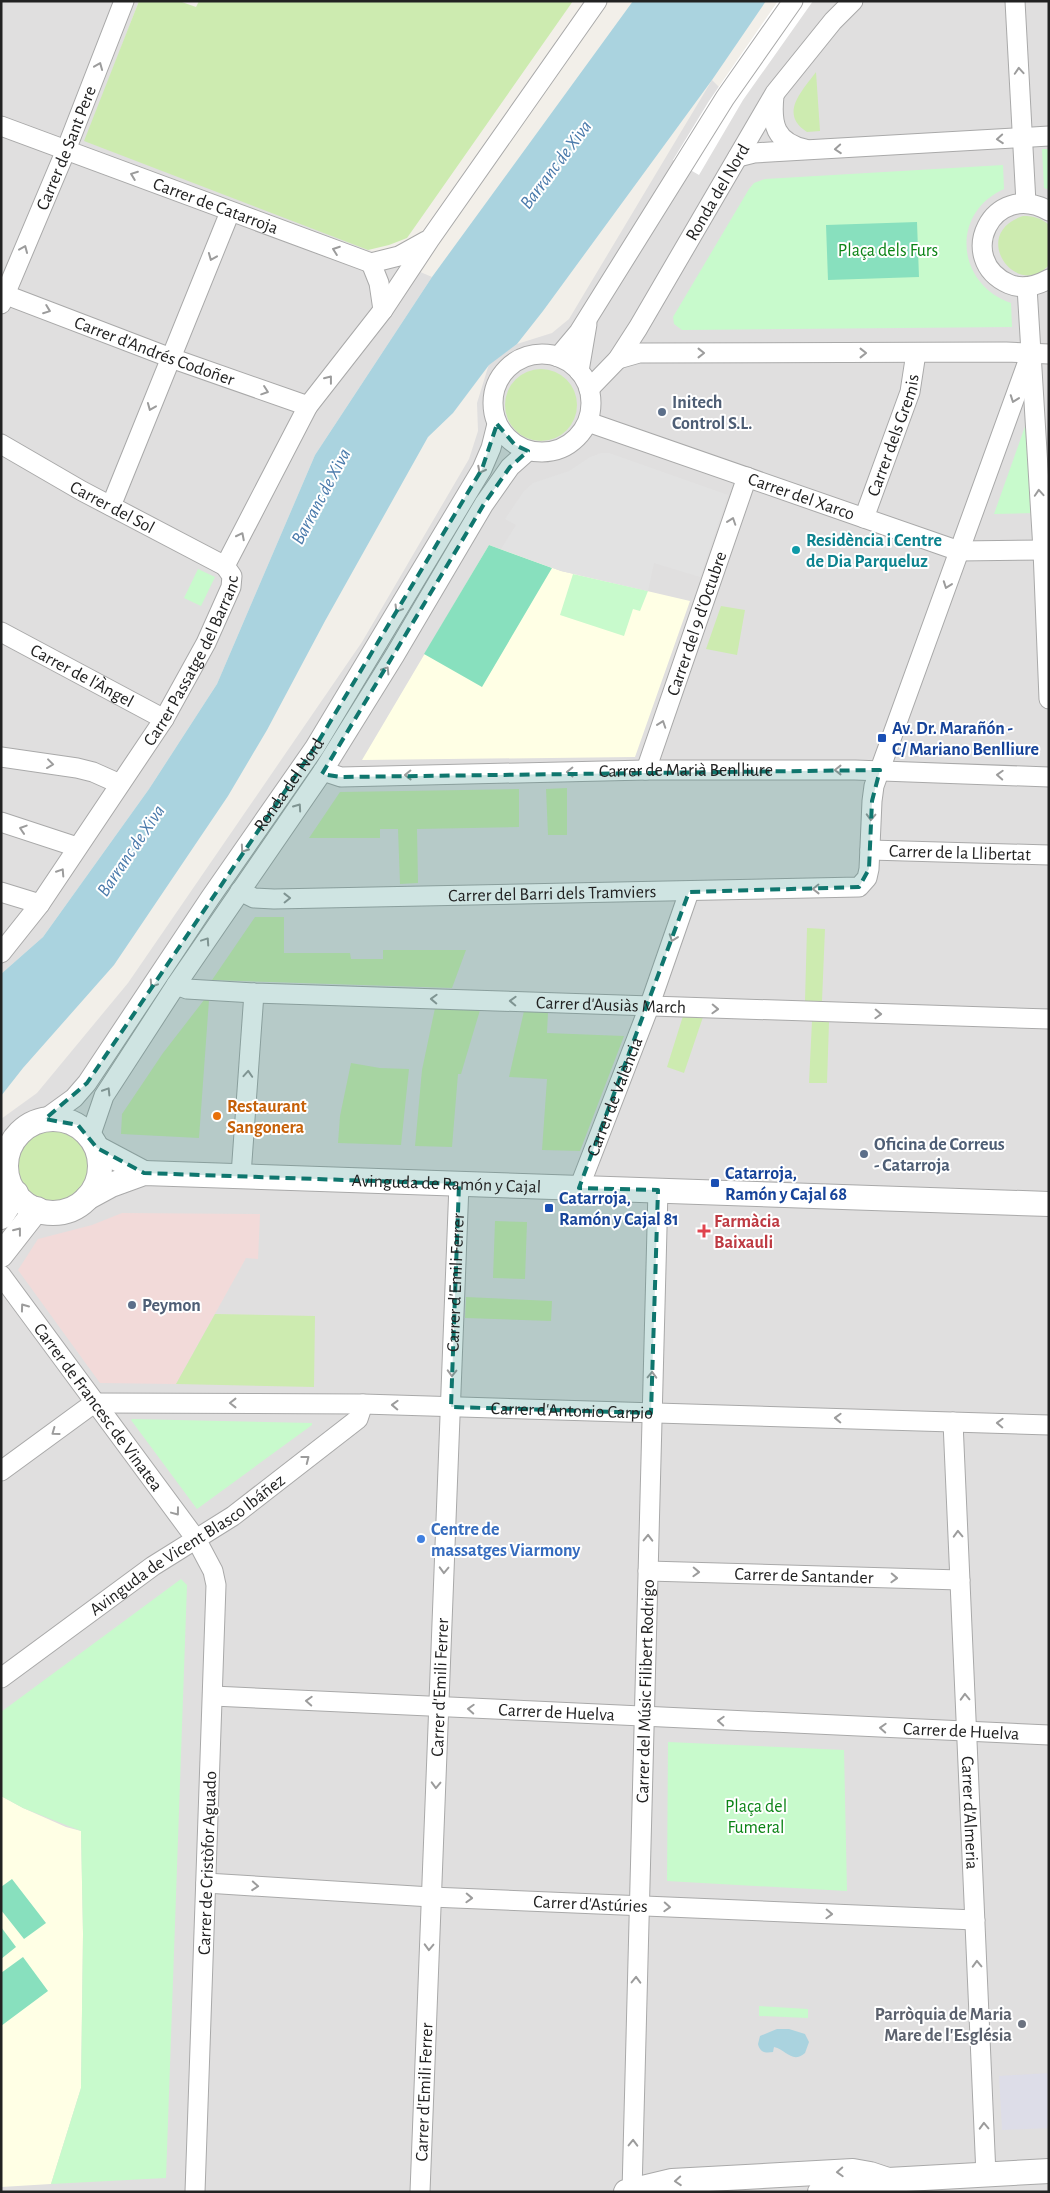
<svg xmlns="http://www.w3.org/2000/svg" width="1050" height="2193" font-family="'Alegreya Sans',sans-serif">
	<rect width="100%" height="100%" fill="#f2efe9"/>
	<path fill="#e0dfdf" d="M 1,1 L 139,1 L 89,131 L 432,277 L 315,455 L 217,684 L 149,789 L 43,937 L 1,974 Z
		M 808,1 L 1049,1 L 1049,2192 L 1,2192 L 1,1119 L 37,1093 L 128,983 L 362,642 L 469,459 L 478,431 L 477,403 L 489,364 L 517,344 L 552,333 L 569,319 L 712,80 L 735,103 Z"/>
	<path fill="#f2dad9" d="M 122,1213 L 260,1214 L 258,1259 L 246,1258 L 176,1384 L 100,1383 L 18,1270 L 38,1239 L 92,1225 Z"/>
	<path fill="#ffffe5" d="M 489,545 L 561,571 L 690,601 L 635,757 L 362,760 Z
		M 1,1796 L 23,1808 L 66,1827 L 81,1831 L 83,1934 L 81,2088 L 51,2184 L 1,2187 Z"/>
	<path fill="#cdebb0" d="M 139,1 L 179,1 L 196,7 L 199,1 L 573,1 L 407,238 L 389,245 L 368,250 L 84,141 Z
		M 816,72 L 820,131 L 807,132 C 778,114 803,90 816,72 Z
		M 1023,216 C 1034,216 1041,218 1049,225 L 1049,265 C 1017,301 968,234 1023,216 Z
		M505 405a36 36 0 1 1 72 0a36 36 0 1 1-72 0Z
		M 721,606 L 745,610 L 737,655 L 706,649 Z
		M 567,788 L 567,835 L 548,835 L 546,789 Z
		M 519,789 L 519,827 L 417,829 L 418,883 L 400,884 L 398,829 L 380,829 L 380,838 L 309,838 L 340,792 Z
		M 255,917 L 284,917 L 284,953 L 350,953 L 351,959 L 383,959 L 383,950 L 466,950 L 452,988 L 212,980 Z
		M 807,928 L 825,929 L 822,1001 L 805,1001 Z
		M 204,1000 L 209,1000 L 199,1138 L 121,1134 L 122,1114 L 163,1053 Z
		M 435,1008 L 480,1010 L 461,1074 L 458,1074 L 452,1147 L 415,1146 L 422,1070 Z
		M 524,1011 L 548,1012 L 547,1033 L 624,1036 L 580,1151 L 542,1150 L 547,1079 L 509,1077 Z
		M 683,1016 L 703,1017 L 684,1073 L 667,1067 Z
		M 812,1021 L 829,1022 L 827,1083 L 809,1083 Z
		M 351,1063 L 380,1068 L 409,1069 L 401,1145 L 338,1143 L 340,1116 Z
		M16 1168a37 37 0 1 1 74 0a37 37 0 1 1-74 0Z
		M 495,1221 L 527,1222 L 525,1279 L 493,1278 Z
		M 466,1297 L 552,1301 L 551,1321 L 465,1318 Z
		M 215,1314 L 315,1316 L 314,1387 L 176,1384 Z"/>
	<path fill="#c8facc" d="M 1042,149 L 1049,149 L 1049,190 L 1044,188 Z
		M 1003,165 L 1004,189 C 950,213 956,284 1011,303 L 1012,327 L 682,330 L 674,324 L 673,317 L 749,189 L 754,183 L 765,179 Z
		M 1028,418 L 1034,513 L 994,514 Z
		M 198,569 L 215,577 L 201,606 L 184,598 Z
		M 573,574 L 648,591 L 640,611 L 633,609 L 624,636 L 560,615 Z
		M 132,1419 L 312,1423 L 312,1425 L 197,1509 L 131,1420 Z
		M 181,1579 L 187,1585 L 166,2178 L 51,2184 L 81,2088 L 83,1934 L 81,1831 L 23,1808 L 1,1796 L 1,1712 Z
		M 668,1742 L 844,1750 L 847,1891 L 667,1881 Z
		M 759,2006 L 808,2009 L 808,2018 L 759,2016 Z"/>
	<path fill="#88e0be" d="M 917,222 L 919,277 L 828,280 L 826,225 Z
		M 489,545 L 552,568 L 482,687 L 424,654 Z
		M 12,1879 L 46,1923 L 24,1939 L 1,1910 L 1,1887 Z
		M 1,1927 L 16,1947 L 1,1959 Z
		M 23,1957 L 48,1991 L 1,2026 L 1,1973 Z"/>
	<path fill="#e2e2e2" d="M 601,453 L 609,453 L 728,495 L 700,577 L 654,563 L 648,591 L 561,571 L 501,549 L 516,525 L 505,519 L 524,491 L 533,483 L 569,471 L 590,457 Z"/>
	<path fill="#dddde8" d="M 1049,2073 L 1049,2128 L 1002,2130 L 999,2076 Z"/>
	<path fill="#aad3df" d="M 633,1 L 766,1 L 712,80 L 543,311 L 517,344 L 489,365 L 453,413 L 428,437 L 325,621 L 267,730 L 228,796 L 114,965 L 23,1068 L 1,1096 L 1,974 L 43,937 L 149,789 L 217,684 L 315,455 L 432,277 Z
		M 777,2029 L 789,2029 L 805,2034 L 809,2042 L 805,2053 C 792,2064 787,2050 774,2047 L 773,2052 C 766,2053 760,2053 758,2044 L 760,2036 Z"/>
	<path fill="#fff" d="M 778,1 L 813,1 L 743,100 L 699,175 L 673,160 L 709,101 Z"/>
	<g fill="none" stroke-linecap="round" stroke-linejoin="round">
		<defs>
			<g id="minor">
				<path d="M 1015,1 L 1026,203"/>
				<path d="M 774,96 C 771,124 775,142 805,149"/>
				<path id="s1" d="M 1,126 L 371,263 L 399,256 L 426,241"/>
				<path d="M 738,157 L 754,153 L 770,152 L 1049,136"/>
				<path d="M 1049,211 C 992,179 954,260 1009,284 C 1023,290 1036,286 1049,279"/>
				<path d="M 371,263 L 379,283 L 383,310"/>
				<path d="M 1027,287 L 1043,550 L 1049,699"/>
				<path id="s2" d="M 1,293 L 171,358 L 308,406"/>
				<path id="s3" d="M 1,304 L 66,150 L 124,1"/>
				<circle cx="542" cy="403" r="49"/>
				<path d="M 558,357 L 579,332 L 725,98 L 793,1"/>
				<path d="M 618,359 L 639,353 L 1006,352 L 1049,354"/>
				<path d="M 579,371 L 587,324"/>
				<path id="s4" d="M 589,389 L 618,359 L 638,328 L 775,93 L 833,21 L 853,1"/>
				<path id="s5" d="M 588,422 L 959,551 L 1049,550"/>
				<path id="s6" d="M 1,444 L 82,491 L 225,566"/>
				<path d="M 111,506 L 230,212"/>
				<path id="s7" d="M 864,518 L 910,392 L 916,353"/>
				<path id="s8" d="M 1,632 L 164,719"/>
				<path d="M 1,757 L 77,768 L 93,772 L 120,784"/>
				<path id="s9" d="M 646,770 L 747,477"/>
				<path id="s10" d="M 323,771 L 341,777 L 646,770 L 855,770 L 1049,777"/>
				<path d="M 1,822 L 77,847"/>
				<path id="s11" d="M 870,850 L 1049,855"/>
				<path id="s12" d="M 240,891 L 254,898 L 274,899 L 859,887 L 867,878 L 869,869 L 872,801 L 874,786 L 1031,353"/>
				<path d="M 1,892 L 40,904"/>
				<path id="s13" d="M 1,953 L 40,904 L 164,719 L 206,643 L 231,587 L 232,576 L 225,566 L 308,406 L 383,310 L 430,239 L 597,1"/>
				<path id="s14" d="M 176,985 L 187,989 L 254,993 L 1049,1019"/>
				<path id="s15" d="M 45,1119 L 74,1098 L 87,1083 L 210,898 L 315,747 L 482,469 L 491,448 L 497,424"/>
				<path d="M 90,1137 L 104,1096 L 176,985 L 323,771 L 395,655 L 484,504 L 510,467 L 528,451"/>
				<path d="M 241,1175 L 254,993"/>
				<path id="s16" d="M 579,1188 L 649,1007 L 689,892"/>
				<path id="s17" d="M 1,1275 L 196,1539 L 213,1571 L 216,1585 L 195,2192"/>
				<path id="s18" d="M 94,1403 L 363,1404 L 1049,1425"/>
				<path id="s19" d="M 953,1422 L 986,2175"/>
				<path d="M 1,1471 L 94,1403"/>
				<path id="s20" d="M 648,1571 L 960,1580"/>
				<path id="s21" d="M 1,1678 L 153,1566 L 233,1516 L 358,1419 L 363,1404"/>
				<path id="s22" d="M 213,1696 L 1049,1735"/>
				<path id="s23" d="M 206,1883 L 431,1897 L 975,1920"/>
				<path id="s24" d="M 420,2192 L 459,1184"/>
				<path id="s25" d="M 632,2192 L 658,1190"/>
			</g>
			<g id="tertiary">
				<circle cx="53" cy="1166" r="47"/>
				<path d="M 97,1148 L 144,1173"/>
				<path id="s26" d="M 87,1198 L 111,1185 L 144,1173 L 1049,1204"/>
				<path d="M 1,1217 L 16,1193"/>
				<path d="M 1,1255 L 37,1209"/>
				<path d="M 626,2192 L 672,2181 L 853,2171 L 870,2174 L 888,2180"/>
				<path d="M 820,2192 L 852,2190 L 888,2180 L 1049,2171"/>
			</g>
		</defs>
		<use href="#minor" stroke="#a9a9a9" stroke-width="21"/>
		<use href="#tertiary" stroke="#a9a9a9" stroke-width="26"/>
		<use href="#minor" stroke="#fff" stroke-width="19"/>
		<use href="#tertiary" stroke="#fff" stroke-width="24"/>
	</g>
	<defs><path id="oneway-chevron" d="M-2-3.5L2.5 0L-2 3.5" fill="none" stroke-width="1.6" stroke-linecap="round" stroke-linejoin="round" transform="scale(1.25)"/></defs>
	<g stroke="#9c9c9c">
		<use href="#oneway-chevron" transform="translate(99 66) rotate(-68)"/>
		<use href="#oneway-chevron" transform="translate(1019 71) rotate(-94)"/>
		<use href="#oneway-chevron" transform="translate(1000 139) rotate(176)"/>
		<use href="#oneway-chevron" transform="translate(838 149) rotate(176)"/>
		<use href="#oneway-chevron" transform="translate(134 175) rotate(-159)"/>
		<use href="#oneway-chevron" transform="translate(24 249) rotate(-67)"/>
		<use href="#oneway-chevron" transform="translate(336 250) rotate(-160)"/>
		<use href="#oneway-chevron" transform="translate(212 257) rotate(112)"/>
		<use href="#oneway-chevron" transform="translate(47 310) rotate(21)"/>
		<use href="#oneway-chevron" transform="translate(701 353)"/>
		<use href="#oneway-chevron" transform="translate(863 353)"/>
		<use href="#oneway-chevron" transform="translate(329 379) rotate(-52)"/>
		<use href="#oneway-chevron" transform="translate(265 391) rotate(19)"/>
		<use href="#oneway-chevron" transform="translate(1014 399) rotate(110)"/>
		<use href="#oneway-chevron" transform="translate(151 407) rotate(112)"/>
		<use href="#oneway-chevron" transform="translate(481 470) rotate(117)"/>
		<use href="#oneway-chevron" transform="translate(1039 493) rotate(-94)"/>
		<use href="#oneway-chevron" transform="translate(732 521) rotate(-71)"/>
		<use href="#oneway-chevron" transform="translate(241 536) rotate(-63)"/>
		<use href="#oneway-chevron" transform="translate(947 585) rotate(110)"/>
		<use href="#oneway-chevron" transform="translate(398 609) rotate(121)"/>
		<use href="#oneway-chevron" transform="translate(386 670) rotate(-58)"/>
		<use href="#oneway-chevron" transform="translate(662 724) rotate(-71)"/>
		<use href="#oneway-chevron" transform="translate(50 764) rotate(7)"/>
		<use href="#oneway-chevron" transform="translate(838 770) rotate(180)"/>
		<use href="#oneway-chevron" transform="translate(570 772) rotate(179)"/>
		<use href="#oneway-chevron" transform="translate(408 775) rotate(179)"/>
		<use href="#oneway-chevron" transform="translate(1000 775) rotate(-177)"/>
		<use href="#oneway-chevron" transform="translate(298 807) rotate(-55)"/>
		<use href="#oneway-chevron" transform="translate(871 817) rotate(92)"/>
		<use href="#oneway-chevron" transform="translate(23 829) rotate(-162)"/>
		<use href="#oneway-chevron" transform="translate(244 849) rotate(125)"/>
		<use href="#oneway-chevron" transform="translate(61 872) rotate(-57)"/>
		<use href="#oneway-chevron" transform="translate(816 889) rotate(179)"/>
		<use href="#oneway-chevron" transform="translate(287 898) rotate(-1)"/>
		<use href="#oneway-chevron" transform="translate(673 938) rotate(109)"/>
		<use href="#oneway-chevron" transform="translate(206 941) rotate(-56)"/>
		<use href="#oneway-chevron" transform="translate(153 984) rotate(124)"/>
		<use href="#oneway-chevron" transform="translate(434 999) rotate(-178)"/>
		<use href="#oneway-chevron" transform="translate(513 1001) rotate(-178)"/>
		<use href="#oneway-chevron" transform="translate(715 1009) rotate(2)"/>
		<use href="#oneway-chevron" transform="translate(878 1014) rotate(2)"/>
		<use href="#oneway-chevron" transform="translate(248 1074) rotate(-86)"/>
		<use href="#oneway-chevron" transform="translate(107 1091) rotate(-58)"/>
		<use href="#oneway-chevron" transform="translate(18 1231) rotate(-52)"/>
		<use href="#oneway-chevron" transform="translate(24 1307) rotate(-126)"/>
		<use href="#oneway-chevron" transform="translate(452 1373) rotate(92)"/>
		<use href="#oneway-chevron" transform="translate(652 1375) rotate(-88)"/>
		<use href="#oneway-chevron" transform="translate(233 1403) rotate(-180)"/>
		<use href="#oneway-chevron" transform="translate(395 1405) rotate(-178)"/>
		<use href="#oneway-chevron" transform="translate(838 1418) rotate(-178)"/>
		<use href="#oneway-chevron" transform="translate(1000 1423) rotate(-178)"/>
		<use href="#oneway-chevron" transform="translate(55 1432) rotate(144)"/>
		<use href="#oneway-chevron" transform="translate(306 1459) rotate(-38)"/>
		<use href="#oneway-chevron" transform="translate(176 1512) rotate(53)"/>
		<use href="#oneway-chevron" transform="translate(958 1534) rotate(-92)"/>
		<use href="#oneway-chevron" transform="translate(648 1538) rotate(-89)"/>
		<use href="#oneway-chevron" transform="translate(444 1570) rotate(92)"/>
		<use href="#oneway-chevron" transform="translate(696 1572) rotate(2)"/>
		<use href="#oneway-chevron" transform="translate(894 1578) rotate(2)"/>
		<use href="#oneway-chevron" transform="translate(965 1697) rotate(-92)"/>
		<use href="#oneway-chevron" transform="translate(309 1701) rotate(-177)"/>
		<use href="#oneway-chevron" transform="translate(471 1709) rotate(-177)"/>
		<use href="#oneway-chevron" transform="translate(721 1721) rotate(-177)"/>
		<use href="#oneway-chevron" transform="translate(883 1728) rotate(-177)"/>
		<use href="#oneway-chevron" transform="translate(436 1785) rotate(92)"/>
		<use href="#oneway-chevron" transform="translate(255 1886) rotate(4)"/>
		<use href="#oneway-chevron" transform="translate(469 1898) rotate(2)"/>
		<use href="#oneway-chevron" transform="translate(667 1907) rotate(3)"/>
		<use href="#oneway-chevron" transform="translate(829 1914) rotate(2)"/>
		<use href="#oneway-chevron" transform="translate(429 1947) rotate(92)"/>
		<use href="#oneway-chevron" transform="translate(977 1964) rotate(-92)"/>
		<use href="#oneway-chevron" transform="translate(636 1980) rotate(-89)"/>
		<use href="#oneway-chevron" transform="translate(984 2126) rotate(-92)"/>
		<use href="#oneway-chevron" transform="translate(633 2143) rotate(-89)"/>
		<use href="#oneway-chevron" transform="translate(840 2172) rotate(177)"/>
		<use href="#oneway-chevron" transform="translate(678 2181) rotate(176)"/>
	</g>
	<path fill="#0f766e" fill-opacity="0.2" stroke="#0f766e" stroke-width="4" stroke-dasharray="10 6" stroke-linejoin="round" d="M 497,424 L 515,445 L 528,451 L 510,467 L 484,504 L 322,774 L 341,777 L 880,770 L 872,801 L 869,869 L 859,887 L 689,892 L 579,1188 L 658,1190 L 651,1413 L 451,1407 L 459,1184 L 144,1173 L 97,1148 L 78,1125 L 45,1119 L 87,1083 L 315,747 L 482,469 Z"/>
	<g fill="#5c6f8a" stroke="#fff" stroke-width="2">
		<circle cx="662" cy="412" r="5"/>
		<circle cx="864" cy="1154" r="5"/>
		<circle cx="132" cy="1305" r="5"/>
	</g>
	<circle fill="#0f9aa8" stroke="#fff" stroke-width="2" cx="796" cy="550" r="5"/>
	<g fill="#1a4fb4" stroke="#fff" stroke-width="2">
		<rect x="877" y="733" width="10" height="10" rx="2.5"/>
		<rect x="710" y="1178" width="10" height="10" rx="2.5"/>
		<rect x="544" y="1203" width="10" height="10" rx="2.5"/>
	</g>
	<circle fill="#e8710a" stroke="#fff" stroke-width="2" cx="217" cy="1116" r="5"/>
	<path fill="#e0444e" stroke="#fff" stroke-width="2" d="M701.5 1223.5h5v5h5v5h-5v5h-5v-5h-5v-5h5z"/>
	<circle fill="#3f7fe0" stroke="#fff" stroke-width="2" cx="421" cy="1539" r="5"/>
	<circle fill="#6b7280" stroke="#fff" stroke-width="2" cx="1022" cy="2024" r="5"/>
	<g text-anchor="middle" stroke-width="4" stroke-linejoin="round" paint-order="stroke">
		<g font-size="18" fill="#222" stroke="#fff">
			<text dy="6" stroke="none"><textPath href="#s3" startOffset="169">Carrer de Sant Pere</textPath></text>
			<text dy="6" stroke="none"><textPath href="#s4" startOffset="236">Ronda del Nord</textPath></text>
			<text dy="6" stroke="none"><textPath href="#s1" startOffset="229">Carrer de Catarroja</textPath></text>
			<text dy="6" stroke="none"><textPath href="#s2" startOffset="164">Carrer d'Andrés Codoñer</textPath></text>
			<text dy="6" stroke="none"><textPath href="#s7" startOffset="88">Carrer dels Gremis</textPath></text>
			<text dy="6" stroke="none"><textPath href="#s5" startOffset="226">Carrer del Xarco</textPath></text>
			<text dy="6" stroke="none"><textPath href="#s6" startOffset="128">Carrer del Sol</textPath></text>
			<text dy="6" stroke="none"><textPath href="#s9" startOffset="155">Carrer del 9 d'Octubre</textPath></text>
			<text dy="6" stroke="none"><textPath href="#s13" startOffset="350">Carrer Passatge del Barranc</textPath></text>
			<text dy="6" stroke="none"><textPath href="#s8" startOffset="92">Carrer de l'Àngel</textPath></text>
			<text dy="6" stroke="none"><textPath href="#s10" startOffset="364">Carrer de Marià Benlliure</textPath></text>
			<text dy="6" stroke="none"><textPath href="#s15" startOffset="416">Ronda del Nord</textPath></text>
			<text dy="6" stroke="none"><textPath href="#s11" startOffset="90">Carrer de la Llibertat</textPath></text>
			<text dy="6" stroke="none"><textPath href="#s12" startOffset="314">Carrer del Barri dels Tramviers</textPath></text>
			<text dy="6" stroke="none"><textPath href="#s14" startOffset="436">Carrer d'Ausiàs March</textPath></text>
			<text dy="6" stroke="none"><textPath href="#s16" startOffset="98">Carrer de València</textPath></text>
			<text dy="6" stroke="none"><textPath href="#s26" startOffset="365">Avinguda de Ramón y Cajal</textPath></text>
			<text dy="6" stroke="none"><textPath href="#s24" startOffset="910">Carrer d'Emili Ferrer</textPath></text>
			<text dy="6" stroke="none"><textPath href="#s17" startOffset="164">Carrer de Francesc de Vinatea</textPath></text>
			<text dy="6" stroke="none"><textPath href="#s18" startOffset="478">Carrer d'Antonio Carpio</textPath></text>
			<text dy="6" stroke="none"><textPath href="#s21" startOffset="229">Avinguda de Vicent Blasco Ibáñez</textPath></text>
			<text dy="6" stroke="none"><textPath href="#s20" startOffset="156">Carrer de Santander</textPath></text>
			<text dy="6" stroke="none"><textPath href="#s24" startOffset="505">Carrer d'Emili Ferrer</textPath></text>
			<text dy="6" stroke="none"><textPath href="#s25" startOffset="501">Carrer del Músic Filibert Rodrigo</textPath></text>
			<text dy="6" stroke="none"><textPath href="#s22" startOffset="344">Carrer de Huelva</textPath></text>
			<text dy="6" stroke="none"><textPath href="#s22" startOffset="749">Carrer de Huelva</textPath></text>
			<text dy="6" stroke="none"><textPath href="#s19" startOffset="391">Carrer d'Almeria</textPath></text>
			<text transform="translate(207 1863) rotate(-88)" y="6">Carrer de Cristòfor Aguado</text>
			<text dy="6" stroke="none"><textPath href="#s23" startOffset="385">Carrer d'Astúries</textPath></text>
			<text dy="6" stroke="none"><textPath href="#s24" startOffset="100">Carrer d'Emili Ferrer</textPath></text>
		</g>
		<g font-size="18" fill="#0c8416" stroke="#fff">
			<text x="888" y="256">Plaça dels Furs</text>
			<text x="756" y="1812">Plaça del<tspan x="756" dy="21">Fumeral</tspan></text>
		</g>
		<g font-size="18" font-weight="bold" fill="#4e5e75" stroke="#fff" text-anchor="start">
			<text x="672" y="408">Initech<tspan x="672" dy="21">Control S.L.</tspan></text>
			<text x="874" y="1150">Oficina de Correus<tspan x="874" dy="21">- Catarroja</tspan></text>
			<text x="142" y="1311">Peymon</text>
		</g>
		<g font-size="18" font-weight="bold" fill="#0d838f" stroke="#fff" text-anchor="start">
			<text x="806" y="546">Residència i Centre<tspan x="806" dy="21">de Dia Parqueluz</tspan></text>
		</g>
		<g font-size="18" font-weight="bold" fill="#164399" stroke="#fff" text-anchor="start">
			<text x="892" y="734">Av. Dr. Marañón -<tspan x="892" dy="21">C/ Mariano Benlliure</tspan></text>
			<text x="725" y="1179">Catarroja,<tspan x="725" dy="21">Ramón y Cajal 68</tspan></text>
			<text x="559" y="1204">Catarroja,<tspan x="559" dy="21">Ramón y Cajal 81</tspan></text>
		</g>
		<g font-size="18" font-weight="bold" fill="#c56008" stroke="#fff" text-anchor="start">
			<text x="227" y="1112">Restaurant<tspan x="227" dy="21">Sangonera</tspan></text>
		</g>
		<g font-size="18" font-weight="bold" fill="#be3a42" stroke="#fff" text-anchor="start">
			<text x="714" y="1227">Farmàcia<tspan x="714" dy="21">Baixauli</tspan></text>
		</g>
		<g font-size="18" font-weight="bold" fill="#366cbe" stroke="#fff" text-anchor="start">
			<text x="431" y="1535">Centre de<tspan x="431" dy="21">massatges Viarmony</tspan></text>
		</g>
		<g font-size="18" font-weight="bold" fill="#5b616d" stroke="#fff" text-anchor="end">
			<text x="1012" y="2020">Parròquia de Maria<tspan x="1012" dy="21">Mare de l'Església</tspan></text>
		</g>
		<g font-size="19" font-style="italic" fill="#4a7aab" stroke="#fff">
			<text transform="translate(555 164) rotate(-53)" y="7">Barranc de Xiva</text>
			<text transform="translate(320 496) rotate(-62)" y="7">Barranc de Xiva</text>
			<text transform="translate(130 850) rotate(-56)" y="7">Barranc de Xiva</text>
		</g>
	</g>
	<rect width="1050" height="2193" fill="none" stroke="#222222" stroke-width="5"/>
</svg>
